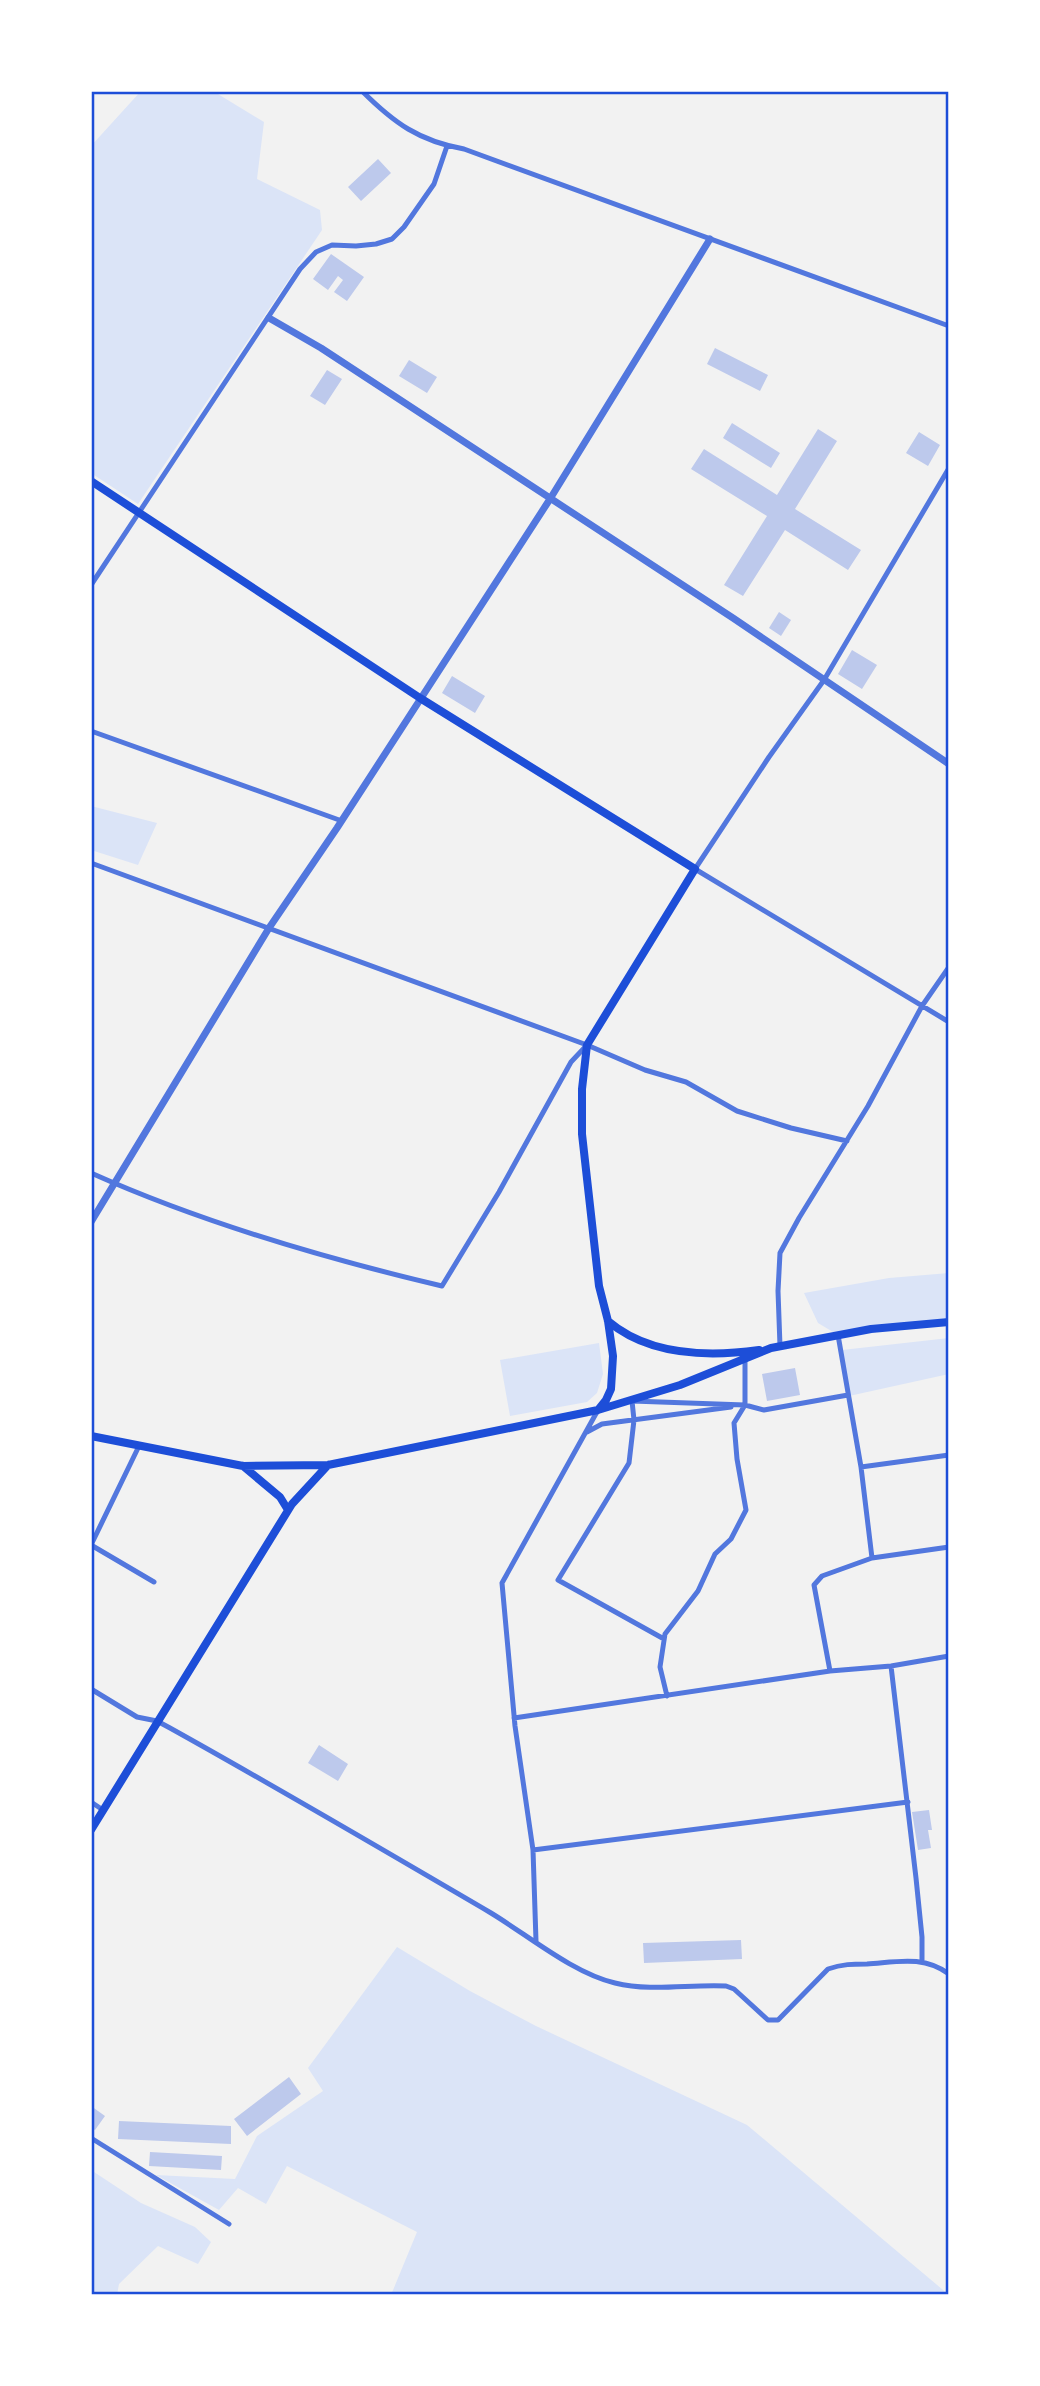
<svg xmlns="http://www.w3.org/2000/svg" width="1040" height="2386" font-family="'Fira Sans Condensed',sans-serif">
	<rect width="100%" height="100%" fill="#f2f2f2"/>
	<path fill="#dbe4f7" d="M 141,91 L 213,91 L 264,122 L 257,179 L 320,210 L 322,230 L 138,504 L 91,473 L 91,146 Z
		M 91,806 L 157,823 L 138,865 L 91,850 Z
		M 949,1273 L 949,1322 L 838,1335 L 818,1323 L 804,1293 L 889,1278 Z
		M 949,1338 L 949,1374 L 849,1396 L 842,1350 Z
		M 599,1343 L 603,1374 L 597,1393 L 587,1402 L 510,1416 L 500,1360 Z
		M 397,1947 L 470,1991 L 536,2026 L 747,2125 L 949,2295 L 391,2295 L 417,2232 L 287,2166 L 266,2204 L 238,2188 L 219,2210 L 156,2175 L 235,2179 L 257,2136 L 323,2091 L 308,2068 Z
		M 91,2170 L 141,2203 L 195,2227 L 211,2242 L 198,2264 L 158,2246 L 119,2284 L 117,2295 L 91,2295 Z"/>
	<path fill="#bdc9ec" d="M 378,159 L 391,173 L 361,201 L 348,187 Z
		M 331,254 L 364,277 L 347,301 L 334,292 L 343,280 L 338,276 L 328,290 L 313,279 Z
		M 715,348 L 768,375 L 760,391 L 707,364 Z
		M 409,360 L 437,377 L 427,393 L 399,376 Z
		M 327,370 L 342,379 L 325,405 L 310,396 Z
		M 732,423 L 780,453 L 771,468 L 723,438 Z
		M 818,429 L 837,441 L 795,509 L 861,550 L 848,570 L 785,530 L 743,596 L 724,585 L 767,516 L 691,469 L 704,449 L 777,495 Z
		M 919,432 L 940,445 L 928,466 L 906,453 Z
		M 779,612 L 791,620 L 781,636 L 769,628 Z
		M 852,650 L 877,665 L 862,689 L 838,674 Z
		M 452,676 L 485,696 L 475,713 L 442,693 Z
		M 795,1368 L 800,1395 L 767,1401 L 762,1374 Z
		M 319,1745 L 348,1764 L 338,1781 L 308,1763 Z
		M 929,1810 L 932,1830 L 928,1830 L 931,1848 L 918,1850 L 912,1812 Z
		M 741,1940 L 742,1959 L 644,1963 L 643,1943 Z
		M 289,2077 L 301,2094 L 247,2136 L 234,2119 Z
		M 91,2106 L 105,2116 L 95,2130 L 91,2128 Z
		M 119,2121 L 231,2126 L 231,2144 L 118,2139 Z
		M 150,2152 L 222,2156 L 221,2170 L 149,2166 Z"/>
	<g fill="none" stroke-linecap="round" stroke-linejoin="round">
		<path stroke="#5277de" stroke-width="5" d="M 362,91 C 394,123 419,141 464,149 L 949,326
			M 949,468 L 824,680 L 769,757 L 695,869 L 949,1022
			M 91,585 L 300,269 L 316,252 L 332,245 L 356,246 L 376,244 L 392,239 L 404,227 L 434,184 L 447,146
			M 91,731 L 342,821
			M 91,863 L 587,1045 L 645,1070 L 686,1082 L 737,1111 L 791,1128 L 847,1141
			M 91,1173 C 203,1223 323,1258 442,1286 L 499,1192 L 571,1062 L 587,1045
			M 780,1346 L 778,1291 L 780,1253 L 799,1218 L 868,1106 L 922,1006 L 949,967
			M 587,1432 L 602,1424 L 731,1407
			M 861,1467 L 949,1455
			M 91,1545 L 139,1446
			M 91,1545 L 154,1582
			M 872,1558 L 949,1547
			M 664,1639 L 558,1580 L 629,1463 L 634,1420 L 632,1401 L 745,1405 L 764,1410 L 848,1395
			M 891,1666 L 916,1878 L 922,1937 L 922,1961
			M 830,1671 L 814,1585 L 822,1576 L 872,1558 L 861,1467 L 838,1335
			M 91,1689 L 137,1717 L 157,1721 L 170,1728 C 278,1788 385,1851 491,1913 C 529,1936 573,1973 615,1983 C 652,1992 689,1984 726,1986 L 734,1989 L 768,2020 L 778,2020 L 828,1969 C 842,1964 853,1964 867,1964 C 897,1962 923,1955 949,1974
			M 667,1696 L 660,1667 L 665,1634 L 698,1591 L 715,1554 L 731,1539 L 746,1510 L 737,1459 L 734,1423 L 745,1405 L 745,1359
			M 514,1718 L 830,1671 L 891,1666 L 949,1656
			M 91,1802 L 103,1810
			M 533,1850 L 908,1802
			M 536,1941 L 533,1850 L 515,1726 L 502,1583 L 598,1410
			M 91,2138 L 229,2224"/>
		<path stroke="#5277de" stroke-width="7" d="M 269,318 L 321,348 L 733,618 L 949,764
			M 91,1222 L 269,928 L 337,828 L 550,499 L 710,239"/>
		<path stroke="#1d4ed8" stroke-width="8" d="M 91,481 L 420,698 L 695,869 L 587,1045 L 582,1089 L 582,1134 L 599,1286 L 608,1321 L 613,1356 L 611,1389 L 606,1400 L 598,1410
			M 608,1321 C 649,1356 708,1357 759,1350
			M 91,1436 L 243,1466 L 328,1465 L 598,1410 L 680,1385 L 771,1348 L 871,1329 L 949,1322
			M 243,1466 L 280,1497 L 288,1510
			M 91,1830 L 292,1504 L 328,1465"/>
	</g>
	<rect width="1040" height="2386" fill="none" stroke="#ffffff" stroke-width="186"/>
	<rect x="93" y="93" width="854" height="2200" fill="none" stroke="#1d4ed8" stroke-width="2.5"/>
</svg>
